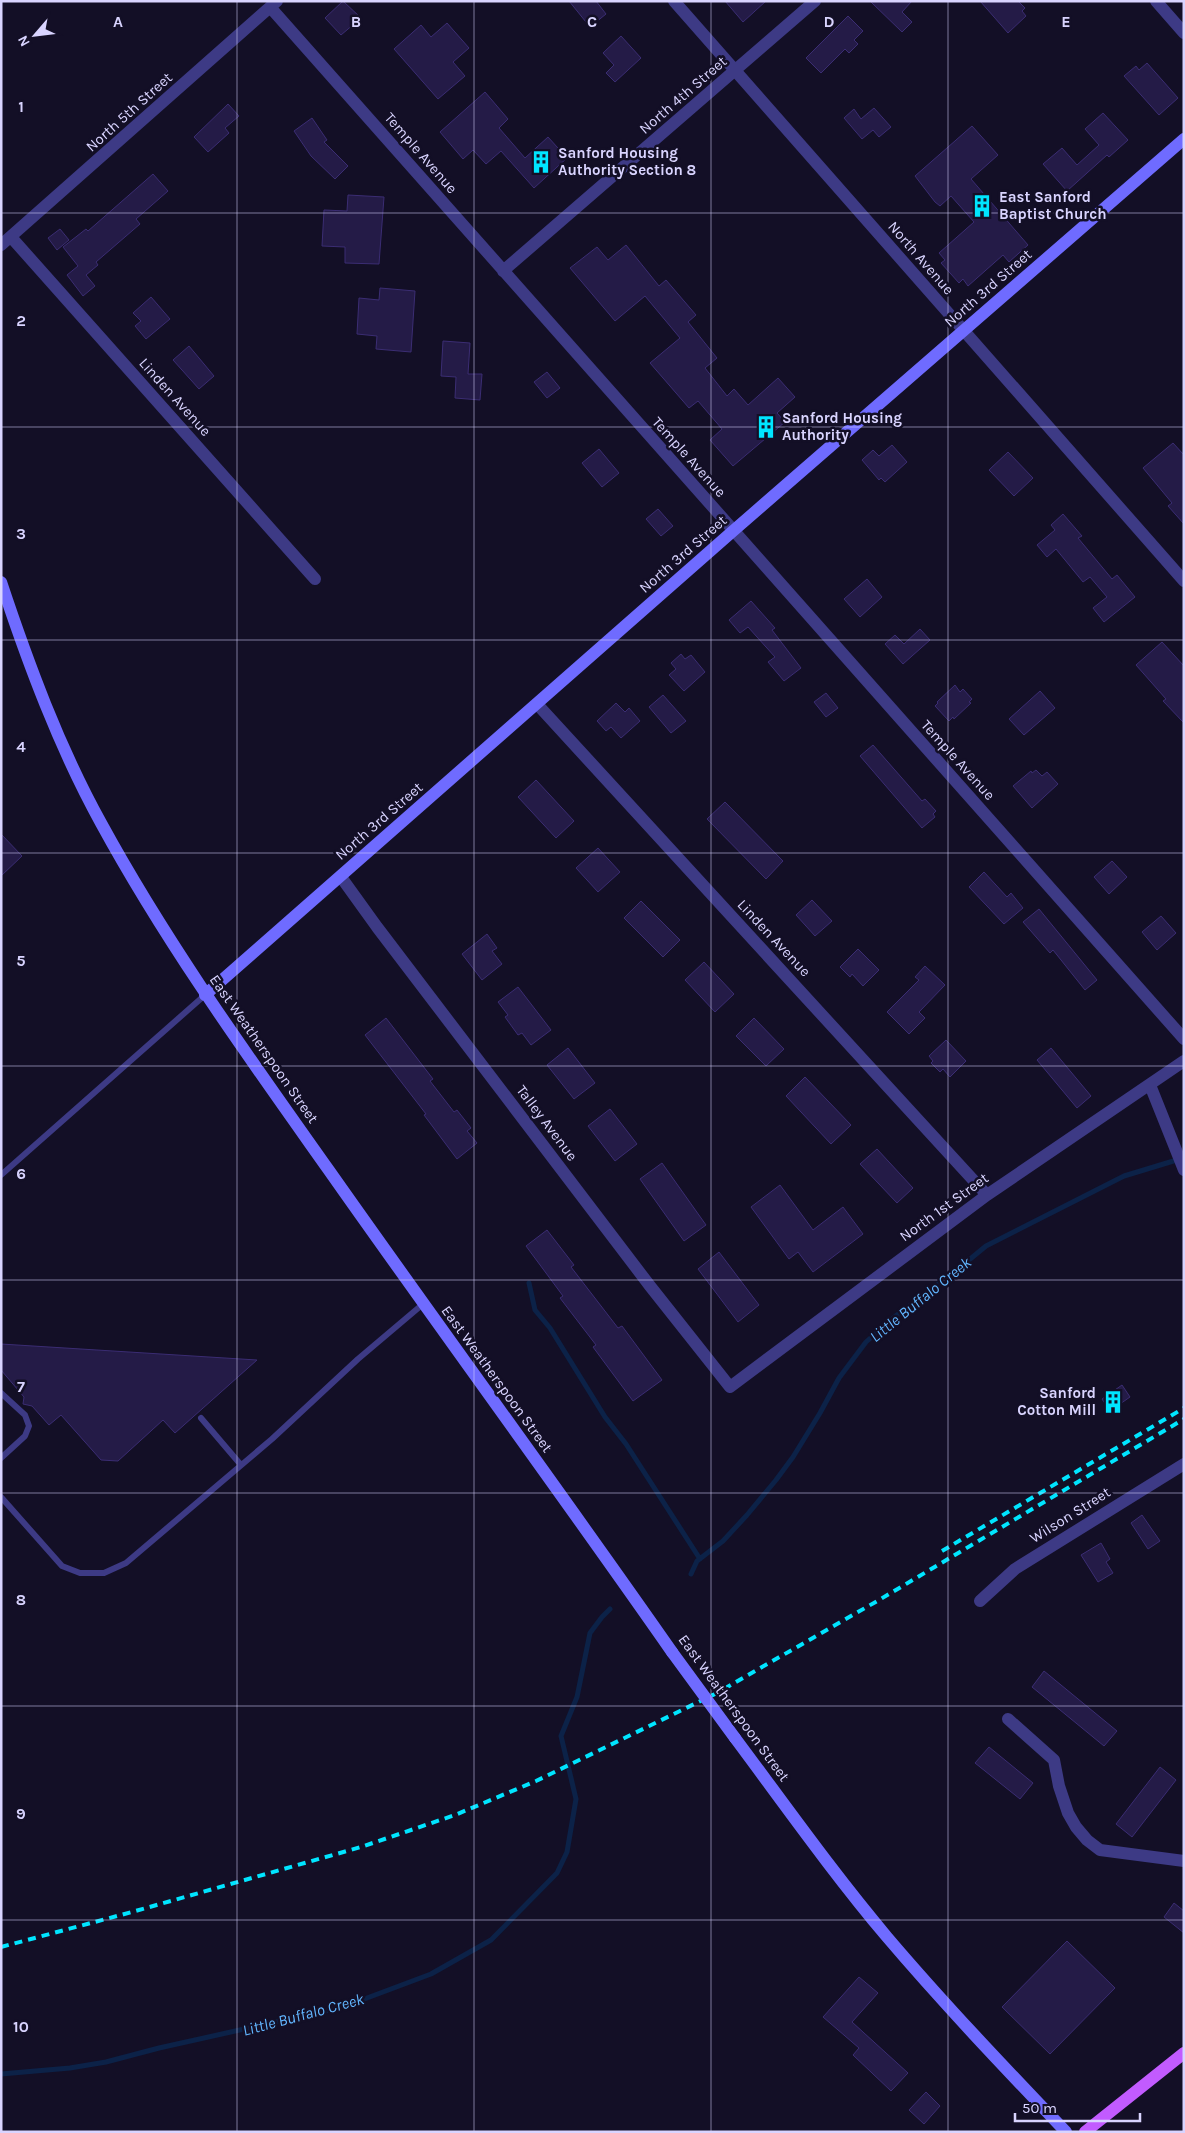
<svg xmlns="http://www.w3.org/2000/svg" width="1185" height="2133" font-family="Karla,sans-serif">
	<rect width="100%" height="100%" fill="#130f26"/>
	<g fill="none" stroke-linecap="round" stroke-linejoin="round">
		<path stroke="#0c2248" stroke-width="5" d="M 529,1283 L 535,1310 L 550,1328 L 605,1417 L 626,1444 L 700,1559
			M 691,1574 L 697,1561 L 723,1541 L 747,1515 L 776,1480 L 793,1457 L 820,1413 L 839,1378 L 866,1342 L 893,1318 L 952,1274 L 986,1246 L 1124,1176 L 1180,1159
			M 1,2074 L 70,2068 L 106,2062 L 159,2048 L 343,2007 L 431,1974 L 491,1940 L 557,1873 L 567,1852 L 576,1799 L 561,1736 L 577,1697 L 590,1633 L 602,1617 L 610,1609"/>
	</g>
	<path fill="#241b47" stroke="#3b2d73" d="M 343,1 L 361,18 L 341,35 L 325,18 Z
		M 569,1 L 596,1 L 606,14 L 590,27 Z
		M 725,1 L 766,1 L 743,22 Z
		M 870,1 L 912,1 L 902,12 L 912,22 L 902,32 Z
		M 980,1 L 1018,1 L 1025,8 L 1022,11 L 1026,16 L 1008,33 Z
		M 848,16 L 863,31 L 854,40 L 858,44 L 849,53 L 845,49 L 821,73 L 806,58 Z
		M 447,23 L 469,48 L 453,62 L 465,76 L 438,99 L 394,49 L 421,25 L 431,37 Z
		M 621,36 L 641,58 L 615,82 L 606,73 L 614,65 L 603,53 Z
		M 1147,63 L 1178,98 L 1159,115 L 1124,76 L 1136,66 L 1139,70 Z
		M 485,92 L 508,119 L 499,128 L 525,158 L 548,137 L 567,158 L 534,188 L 501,151 L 486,164 L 473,150 L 463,159 L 440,132 Z
		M 228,104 L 239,116 L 225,128 L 229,133 L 208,152 L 194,137 Z
		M 874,108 L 891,127 L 879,137 L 873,130 L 862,139 L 844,118 L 854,109 L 861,119 Z
		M 1103,113 L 1128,140 L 1109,157 L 1107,155 L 1067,191 L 1043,164 L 1062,148 L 1077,165 L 1099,145 L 1085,129 Z
		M 312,118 L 327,140 L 324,142 L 348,166 L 335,179 L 311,156 L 294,131 Z
		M 972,126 L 998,155 L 971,179 L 1028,245 L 1009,262 L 1003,255 L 968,286 L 963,279 L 959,283 L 941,263 L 945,260 L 939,253 L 974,222 L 951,196 L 940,206 L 935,202 L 915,176 Z
		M 153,174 L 168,191 L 136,219 L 140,224 L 96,262 L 98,265 L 86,275 L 95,286 L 83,296 L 67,275 L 78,266 L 63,247 L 86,229 L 88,231 Z
		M 348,195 L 384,197 L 379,264 L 345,263 L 345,247 L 322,246 L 324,210 L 347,211 Z
		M 60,229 L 69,240 L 57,250 L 48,238 Z
		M 626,245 L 659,286 L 666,280 L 696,315 L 688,322 L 717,358 L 705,368 L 727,396 L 734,389 L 748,405 L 778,378 L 795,397 L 777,413 L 785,422 L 733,466 L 710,440 L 722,429 L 698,401 L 689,408 L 650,363 L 680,338 L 645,296 L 615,321 L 570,268 L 597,247 L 608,260 Z
		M 380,288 L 415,291 L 411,352 L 376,349 L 377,336 L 357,334 L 359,298 L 379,300 Z
		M 151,297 L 170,319 L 146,339 L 135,326 L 141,321 L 133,313 Z
		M 443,341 L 470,343 L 468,374 L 482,374 L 480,400 L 455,398 L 456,377 L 441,376 Z
		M 189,346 L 214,376 L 199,389 L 173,360 Z
		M 547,372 L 560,388 L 547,398 L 534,382 Z
		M 1173,443 L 1184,455 L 1184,524 L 1168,506 L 1172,503 L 1143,468 Z
		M 892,445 L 907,462 L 885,482 L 881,478 L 879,480 L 862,460 L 873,450 L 879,456 Z
		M 599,449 L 619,473 L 602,487 L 582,463 Z
		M 1008,452 L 1033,478 L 1014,496 L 989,470 Z
		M 658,509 L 673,526 L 661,536 L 646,519 Z
		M 1063,514 L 1082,536 L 1078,538 L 1112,579 L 1117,575 L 1135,597 L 1104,622 L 1093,608 L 1107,597 L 1090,577 L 1083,582 L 1056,549 L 1047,557 L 1037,545 L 1055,530 L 1051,525 Z
		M 867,579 L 882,597 L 860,617 L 844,599 Z
		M 751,601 L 775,628 L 772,630 L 801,668 L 784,681 L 768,662 L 775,657 L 748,627 L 740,633 L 729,620 Z
		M 920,629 L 930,640 L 903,664 L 885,644 L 895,635 L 904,644 Z
		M 1162,642 L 1184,666 L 1184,723 L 1163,701 L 1166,699 L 1136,665 Z
		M 681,654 L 685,659 L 691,655 L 705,672 L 684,691 L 669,675 L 676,669 L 671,663 Z
		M 955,685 L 960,692 L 963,689 L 972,699 L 969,702 L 971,703 L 954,719 L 953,717 L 949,721 L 935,706 L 938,703 L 937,702 Z
		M 1040,691 L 1055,708 L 1024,735 L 1009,719 Z
		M 826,693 L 838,708 L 826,717 L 814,702 Z
		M 663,695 L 686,721 L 671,733 L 649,707 Z
		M 616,703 L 625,712 L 629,708 L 640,721 L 621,738 L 611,727 L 606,731 L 597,721 Z
		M 873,745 L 922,801 L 925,799 L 936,811 L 933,814 L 935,817 L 922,828 L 860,756 Z
		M 1036,770 L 1042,776 L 1047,772 L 1058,784 L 1032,808 L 1013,786 L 1031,771 L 1032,773 Z
		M 536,780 L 574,821 L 556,838 L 518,797 Z
		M 725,802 L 783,861 L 766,879 L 707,819 Z
		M 1,834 L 22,856 L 1,876 Z
		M 598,848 L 620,872 L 598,892 L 576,868 Z
		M 1112,861 L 1127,877 L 1109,894 L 1094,877 Z
		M 984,872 L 1007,897 L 1011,893 L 1023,908 L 1004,924 L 969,887 Z
		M 812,900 L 832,921 L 815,936 L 796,915 Z
		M 641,901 L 680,940 L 663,957 L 624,918 Z
		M 1039,909 L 1097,980 L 1085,990 L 1053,950 L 1050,953 L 1023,922 Z
		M 1161,916 L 1176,933 L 1157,950 L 1142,932 Z
		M 487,934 L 497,948 L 492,951 L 502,964 L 482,980 L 462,954 Z
		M 858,949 L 879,970 L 863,986 L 852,974 L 850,977 L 840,967 Z
		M 704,962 L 734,994 L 715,1012 L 685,980 Z
		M 925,966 L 945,985 L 919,1012 L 925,1018 L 909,1034 L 887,1012 L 919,980 L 915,977 Z
		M 518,987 L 551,1030 L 531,1045 L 522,1033 L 518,1035 L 505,1017 L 508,1015 L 498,1002 Z
		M 386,1018 L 433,1079 L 430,1081 L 454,1112 L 457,1110 L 471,1128 L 467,1131 L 477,1143 L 457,1159 L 424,1115 L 426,1114 L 365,1035 Z
		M 754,1018 L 784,1049 L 766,1066 L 736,1036 Z
		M 946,1040 L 966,1061 L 950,1077 L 943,1069 L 940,1072 L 931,1063 L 933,1061 L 929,1056 Z
		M 568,1048 L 595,1083 L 574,1099 L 547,1065 Z
		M 1051,1048 L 1091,1096 L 1077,1108 L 1037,1060 Z
		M 805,1077 L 851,1125 L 831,1144 L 786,1096 Z
		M 610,1109 L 637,1144 L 615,1161 L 588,1126 Z
		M 877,1149 L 913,1188 L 897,1203 L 860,1164 Z
		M 662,1163 L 706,1225 L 684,1241 L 640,1179 Z
		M 780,1185 L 813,1230 L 843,1207 L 863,1234 L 813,1272 L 798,1252 L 789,1259 L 751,1207 Z
		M 547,1230 L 574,1265 L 571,1267 L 618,1328 L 622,1326 L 662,1380 L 633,1401 L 593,1347 L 596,1345 L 560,1298 L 563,1296 L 526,1246 Z
		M 719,1252 L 759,1305 L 738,1322 L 698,1269 Z
		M 1,1344 L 257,1360 L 175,1433 L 163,1420 L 118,1461 L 101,1460 L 61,1415 L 49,1425 L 32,1406 L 23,1404 L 24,1397 L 1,1370 Z
		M 1122,1385 L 1130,1397 L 1110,1411 L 1102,1399 Z
		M 1142,1515 L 1160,1541 L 1148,1549 L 1131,1523 Z
		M 1101,1543 L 1110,1559 L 1106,1562 L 1113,1573 L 1098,1582 L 1081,1555 Z
		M 1044,1671 L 1117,1731 L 1104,1746 L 1032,1687 Z
		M 989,1747 L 1033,1783 L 1020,1799 L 975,1763 Z
		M 1160,1767 L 1176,1780 L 1132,1837 L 1116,1824 Z
		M 1174,1903 L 1184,1911 L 1184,1933 L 1164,1917 Z
		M 1067,1941 L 1115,1988 L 1050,2054 L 1002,2007 Z
		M 859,1977 L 878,1993 L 852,2022 L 908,2073 L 891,2091 L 853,2055 L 859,2048 L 823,2017 Z
		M 926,2092 L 940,2106 L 924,2124 L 909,2110 Z"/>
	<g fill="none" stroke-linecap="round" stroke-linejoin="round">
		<path stroke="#3d3a85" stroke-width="6" d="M 1,1175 L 205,995
			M 1,1393 L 25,1415 L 29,1426 L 25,1436 L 1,1458
			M 201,1418 L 241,1465
			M 1,1497 L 62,1566 L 80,1573 L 104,1573 L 126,1563 L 272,1439 L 358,1359 L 423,1304"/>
		<path stroke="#3d3a85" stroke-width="12" d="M 674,1 L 1184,581
			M 1156,1 L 1184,33
			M 270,7 L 1184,1039
			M 11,237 L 315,579
			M 1,245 L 277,1
			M 503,271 L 815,1
			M 537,704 L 987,1195
			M 341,877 L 377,927 L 650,1286 L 730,1387 L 987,1195 L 1184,1061
			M 1150,1085 L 1184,1170
			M 980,1601 L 1015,1569 L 1184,1464
			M 1008,1719 L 1054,1760 L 1059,1786 L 1068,1813 L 1076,1827 L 1087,1840 L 1100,1850 L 1184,1861"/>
		<path stroke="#6f6bff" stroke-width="12" d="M 1,582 C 28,663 59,747 101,823 C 167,944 248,1056 328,1169 C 442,1331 559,1490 672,1652
			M 205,995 L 733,531 L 1184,139
			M 735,1738 C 785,1805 833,1873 887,1937 C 944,2004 1005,2068 1066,2132"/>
		<path stroke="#c25bff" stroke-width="12" d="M 1085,2132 L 1184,2053"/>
		<path stroke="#00e5ff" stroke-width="4" stroke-dasharray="8 6" stroke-linecap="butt" d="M 942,1551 L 1184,1408
			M 1,1947 L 132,1912 L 361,1847 L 455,1815 L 536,1781 L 715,1694 L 879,1600 L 1184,1419"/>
		<path stroke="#6f6bff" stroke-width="12" d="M 672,1652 L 735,1738"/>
	</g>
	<path fill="none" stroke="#d9d4ff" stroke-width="1" stroke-opacity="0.55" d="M 237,1 L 237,2132M 474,1 L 474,2132M 711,1 L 711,2132M 948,1 L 948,2132M 1,213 L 1184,213M 1,427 L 1184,427M 1,640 L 1184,640M 1,853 L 1184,853M 1,1066 L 1184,1066M 1,1280 L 1184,1280M 1,1493 L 1184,1493M 1,1706 L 1184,1706M 1,1920 L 1184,1920"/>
	<defs>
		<symbol id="building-bare" viewBox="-9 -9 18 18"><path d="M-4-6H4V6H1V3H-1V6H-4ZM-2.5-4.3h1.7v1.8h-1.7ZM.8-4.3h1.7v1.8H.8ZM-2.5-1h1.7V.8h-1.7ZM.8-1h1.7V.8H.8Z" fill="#00e5ff" stroke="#130f26" stroke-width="2.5" paint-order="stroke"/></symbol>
	</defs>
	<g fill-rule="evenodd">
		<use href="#building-bare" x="525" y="146" width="32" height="32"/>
		<use href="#building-bare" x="966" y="190" width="32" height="32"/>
		<use href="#building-bare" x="750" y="411" width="32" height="32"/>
		<use href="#building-bare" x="1097" y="1386" width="32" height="32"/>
	</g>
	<g text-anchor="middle" stroke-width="5" stroke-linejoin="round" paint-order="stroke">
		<g font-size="15" fill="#d9d4ff" stroke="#130f26">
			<text transform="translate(683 95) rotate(-41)" y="5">North 4th Street</text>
			<text transform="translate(129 112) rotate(-42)" y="5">North 5th Street</text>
			<text transform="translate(421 153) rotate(49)" y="5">Temple Avenue</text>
			<text transform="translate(921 258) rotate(49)" y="5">North Avenue</text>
			<text transform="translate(988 288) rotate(-41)" y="5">North 3rd Street</text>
			<text transform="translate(175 397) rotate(48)" y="5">Linden Avenue</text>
			<text transform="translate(689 457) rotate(48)" y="5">Temple Avenue</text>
			<text transform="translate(683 554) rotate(-41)" y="5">North 3rd Street</text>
			<text transform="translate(958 760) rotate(48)" y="5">Temple Avenue</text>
			<text transform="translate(379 821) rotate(-41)" y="5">North 3rd Street</text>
			<text transform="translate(774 938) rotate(47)" y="5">Linden Avenue</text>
			<text transform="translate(264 1049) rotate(55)" y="5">East Weatherspoon Street</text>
			<text transform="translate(547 1123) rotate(53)" y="5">Talley Avenue</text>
			<text transform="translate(944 1207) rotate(-36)" y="5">North 1st Street</text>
			<text transform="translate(497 1379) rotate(54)" y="5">East Weatherspoon Street</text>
			<text transform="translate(1070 1515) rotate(-32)" y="5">Wilson Street</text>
			<text transform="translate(734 1708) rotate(54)" y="5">East Weatherspoon Street</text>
		</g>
		<g font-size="15" font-weight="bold" fill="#d9d4ff" stroke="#130f26" text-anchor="start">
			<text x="558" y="158">Sanford Housing<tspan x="558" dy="17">Authority Section 8</tspan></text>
			<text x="999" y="202">East Sanford<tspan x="999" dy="17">Baptist Church</tspan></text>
			<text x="782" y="423">Sanford Housing<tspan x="782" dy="17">Authority</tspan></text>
			<text x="1096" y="1398" text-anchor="end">Sanford<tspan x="1096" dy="17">Cotton Mill</tspan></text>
		</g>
		<g font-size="16" font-style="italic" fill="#62b6ff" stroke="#130f26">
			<text transform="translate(920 1299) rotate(-39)" y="6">Little Buffalo Creek</text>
			<text transform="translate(303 2014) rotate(-15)" y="6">Little Buffalo Creek</text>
		</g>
	</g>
	<g font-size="16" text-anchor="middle" font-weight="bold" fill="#d9d4ff" stroke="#130f26" stroke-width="5" stroke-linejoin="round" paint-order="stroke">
		<text x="118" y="27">A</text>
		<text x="356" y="27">B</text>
		<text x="592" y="27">C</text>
		<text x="829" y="27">D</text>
		<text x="1066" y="27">E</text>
		<text x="21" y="112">1</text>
		<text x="21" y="326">2</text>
		<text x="21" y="539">3</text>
		<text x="21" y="752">4</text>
		<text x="21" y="966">5</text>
		<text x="21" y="1179">6</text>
		<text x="21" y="1392">7</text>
		<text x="21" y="1605">8</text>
		<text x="21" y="1819">9</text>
		<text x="21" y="2032">10</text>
	</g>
	<rect width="1185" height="2133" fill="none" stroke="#d9d4ff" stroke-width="5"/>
	<g transform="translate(35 35) rotate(242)" stroke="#130f26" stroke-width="4" paint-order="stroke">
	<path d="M0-4L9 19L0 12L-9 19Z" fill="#d9d4ff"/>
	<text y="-8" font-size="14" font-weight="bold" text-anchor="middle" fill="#d9d4ff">N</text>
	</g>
	<path d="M1015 2113v8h125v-8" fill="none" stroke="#d9d4ff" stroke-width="2.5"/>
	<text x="1022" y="2113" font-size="15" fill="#d9d4ff" stroke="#130f26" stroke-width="4" paint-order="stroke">50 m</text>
</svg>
